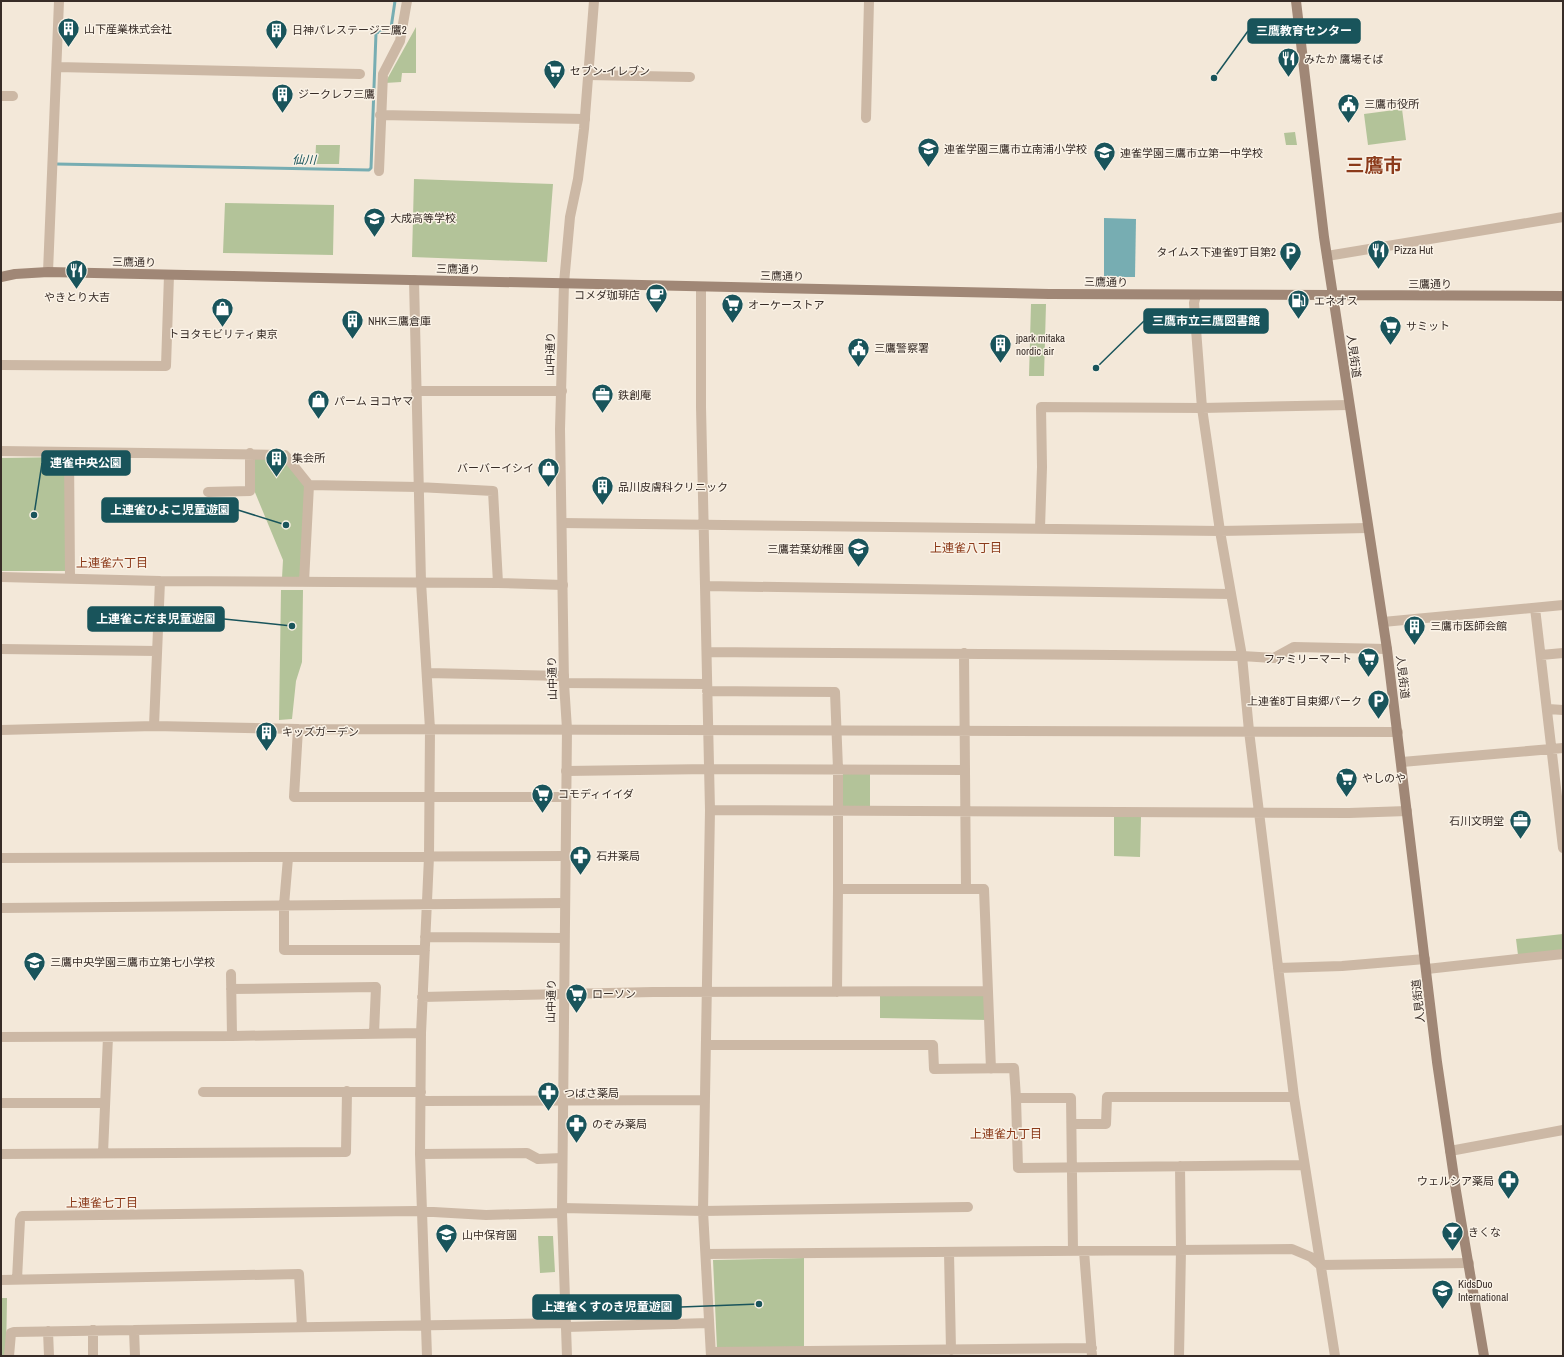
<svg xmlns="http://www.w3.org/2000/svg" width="1564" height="1357" font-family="'Archivo Narrow','Noto Sans JP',sans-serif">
	<rect width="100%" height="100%" fill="#f3e8d9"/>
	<path fill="#b3c399" d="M 416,27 L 416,73 L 402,73 L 401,82 L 385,83 Z
		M 1402,109 L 1406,140 L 1368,145 L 1364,114 Z
		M 1295,132 L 1297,145 L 1286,145 L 1284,133 Z
		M 316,145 L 340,145 L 339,164 L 315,164 Z
		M 414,179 L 553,184 L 547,262 L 412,257 Z
		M 225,203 L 334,205 L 333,255 L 223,253 Z
		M 1031,304 L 1046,304 L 1044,376 L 1029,376 Z
		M 66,457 L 67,571 L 1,571 L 1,458 Z
		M 254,458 L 282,459 L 306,484 L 302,578 L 282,578 L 283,560 L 254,490 Z
		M 281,590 L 303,590 L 302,662 L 296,681 L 292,719 L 279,720 Z
		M 843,773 L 870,773 L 870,808 L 842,808 Z
		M 1114,817 L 1141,817 L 1140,857 L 1114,856 Z
		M 1563,934 L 1563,950 L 1518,955 L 1516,939 Z
		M 988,991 L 988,1020 L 880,1018 L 880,992 Z
		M 538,1236 L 553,1236 L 555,1272 L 540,1273 Z
		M 804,1258 L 804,1347 L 717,1349 L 713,1260 Z
		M 1,1298 L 7,1298 L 6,1356 L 1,1356 Z"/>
	<path fill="#77adb2" d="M 1104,218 L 1136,219 L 1135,277 L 1104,277 Z"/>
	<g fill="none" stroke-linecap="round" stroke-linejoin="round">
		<path stroke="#77adb2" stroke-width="3" d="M 56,164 L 369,170 L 371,168 L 376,33 L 391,28 L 395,1"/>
		<path stroke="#ccb8a5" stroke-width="10" d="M 57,67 L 360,74
			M 588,75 L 690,77
			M 1,96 L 13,96
			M 380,115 L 585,119
			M 866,118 L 869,1
			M 379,171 L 383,74 L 400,41 L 407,1
			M 1327,256 L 1563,217
			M 48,272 L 59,1
			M 414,280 L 421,582 L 430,729 L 429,857 L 421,1033 L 420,1154 L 427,1356
			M 701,287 L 701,407 L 710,810 L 703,1211 L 711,1356
			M 1196,295 L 1194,303 L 1202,408 L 1220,531 L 1242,656 L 1249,731 L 1294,1097 L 1335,1356
			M 1,365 L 166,366 L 169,275
			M 416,391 L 562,391
			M 1,451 L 285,455 L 309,485 L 304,582
			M 69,452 L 70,578
			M 309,485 L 418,487 L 493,491 L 498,583
			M 208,492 L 250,491 L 250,453
			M 562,523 L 1220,531 L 1368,528
			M 1040,528 L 1042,467 L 1041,407 L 1202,408 L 1349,405
			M 1,577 L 160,581 L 498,583 L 563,585
			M 706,586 L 1231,594
			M 1535,608 L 1563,848
			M 1383,622 L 1563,605
			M 1,649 L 157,651
			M 707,652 L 1242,656 L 1274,658 L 1294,647 L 1387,649
			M 964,653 L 966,889
			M 1541,655 L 1563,653
			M 427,673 L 564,676
			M 564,683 L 707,684
			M 707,691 L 835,692 L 838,769 L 838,889
			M 1548,709 L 1563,710
			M 154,726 L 160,581
			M 298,729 L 294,797 L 566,797
			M 1,730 L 154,726 L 298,729 L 1398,732
			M 1402,762 L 1563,748
			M 566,771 L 710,769 L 965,770
			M 710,810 L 1349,813 L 1407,811
			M 1,858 L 565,856
			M 288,858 L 284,905 L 284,950 L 425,950
			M 1,908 L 565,903
			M 425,937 L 564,938
			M 1278,968 L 1342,966 L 1425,959
			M 1427,969 L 1563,954
			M 231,974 L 232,1036
			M 231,989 L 376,987 L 374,1033
			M 837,992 L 838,889 L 984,889 L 991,1069
			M 422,997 L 653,992 L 988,991
			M 1,1037 L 232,1036 L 421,1033
			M 706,1045 L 933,1045 L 934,1069 L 1014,1068 L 1016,1098 L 1071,1098 L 1073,1251
			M 203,1092 L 421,1092
			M 1016,1098 L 1018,1168 L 1304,1165
			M 421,1101 L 704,1100
			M 1,1103 L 105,1103
			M 1072,1124 L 1106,1124 L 1107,1097 L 1294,1097
			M 1450,1151 L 1563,1130
			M 103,1153 L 108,1037
			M 1,1154 L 346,1152 L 347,1091
			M 420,1154 L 527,1153 L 538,1159 L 562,1158
			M 562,1208 L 703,1211 L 968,1207
			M 1084,1251 L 1092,1356
			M 949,1252 L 951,1350
			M 706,1254 L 1292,1249 L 1311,1257 L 1320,1265 L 1469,1263
			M 17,1279 L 20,1220 L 22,1216 L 416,1211 L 486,1215 L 562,1213
			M 1,1280 L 299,1274 L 302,1327
			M 566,1327 L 709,1323
			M 93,1330 L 93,1356
			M 48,1331 L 49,1356
			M 711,1352 L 1092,1348
			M 9,1356 L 11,1333 L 14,1332 L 134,1330
			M 135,1356 L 134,1330 L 566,1323
			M 1179,1356 L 1181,1250 L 1180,1166"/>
		<path stroke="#ccb8a5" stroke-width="10" d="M 567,1356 L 562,1213 L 567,729 L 564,683 L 560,429 L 564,283 L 570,217 L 578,179 L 584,129 L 594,1"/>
		<path stroke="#a08776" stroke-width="10" d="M 1296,1 L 1324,237 L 1387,649 L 1437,1062 L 1456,1191 L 1484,1356
			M 1,277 L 15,274 L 48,272 L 1049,294 L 1563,296"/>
	</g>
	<defs>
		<symbol id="building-pin" viewBox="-11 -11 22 30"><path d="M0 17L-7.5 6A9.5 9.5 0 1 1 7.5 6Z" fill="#19545b" stroke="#faf2e6"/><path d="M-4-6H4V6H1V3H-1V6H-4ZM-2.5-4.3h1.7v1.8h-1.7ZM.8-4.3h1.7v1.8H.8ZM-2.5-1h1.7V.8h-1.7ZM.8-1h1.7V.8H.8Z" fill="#fff"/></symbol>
		<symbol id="restaurant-pin" viewBox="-11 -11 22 30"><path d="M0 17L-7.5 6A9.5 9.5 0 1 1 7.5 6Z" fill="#19545b" stroke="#faf2e6"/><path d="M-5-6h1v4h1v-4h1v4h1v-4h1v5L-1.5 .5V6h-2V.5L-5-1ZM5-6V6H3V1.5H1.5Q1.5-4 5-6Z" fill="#fff"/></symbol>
		<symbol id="supermarket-pin" viewBox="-11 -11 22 30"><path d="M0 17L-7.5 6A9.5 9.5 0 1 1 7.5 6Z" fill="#19545b" stroke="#faf2e6"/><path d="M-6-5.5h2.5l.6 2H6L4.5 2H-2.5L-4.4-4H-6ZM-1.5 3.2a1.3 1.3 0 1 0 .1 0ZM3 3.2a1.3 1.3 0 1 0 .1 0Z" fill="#fff"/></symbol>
		<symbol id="civic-pin" viewBox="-11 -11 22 30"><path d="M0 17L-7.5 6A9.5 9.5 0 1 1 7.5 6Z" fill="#19545b" stroke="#faf2e6"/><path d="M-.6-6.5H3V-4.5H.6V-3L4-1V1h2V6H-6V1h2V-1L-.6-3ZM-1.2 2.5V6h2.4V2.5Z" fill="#fff"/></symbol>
		<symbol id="school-pin" viewBox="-11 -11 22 30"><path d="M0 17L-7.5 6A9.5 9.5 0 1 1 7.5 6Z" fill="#19545b" stroke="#faf2e6"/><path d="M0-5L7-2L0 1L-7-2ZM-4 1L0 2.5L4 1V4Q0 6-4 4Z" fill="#fff"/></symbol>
		<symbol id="parking-pin" viewBox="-11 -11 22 30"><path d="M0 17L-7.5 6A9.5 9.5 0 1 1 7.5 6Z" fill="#19545b" stroke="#faf2e6"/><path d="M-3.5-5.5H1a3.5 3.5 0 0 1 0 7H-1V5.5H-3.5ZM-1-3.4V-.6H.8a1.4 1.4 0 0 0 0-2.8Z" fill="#fff"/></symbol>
		<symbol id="cafe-pin" viewBox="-11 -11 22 30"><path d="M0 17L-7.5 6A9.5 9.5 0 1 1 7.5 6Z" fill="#19545b" stroke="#faf2e6"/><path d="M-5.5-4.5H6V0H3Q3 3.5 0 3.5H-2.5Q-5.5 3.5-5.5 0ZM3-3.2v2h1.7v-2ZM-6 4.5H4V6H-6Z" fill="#fff"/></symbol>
		<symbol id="fuel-pin" viewBox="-11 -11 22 30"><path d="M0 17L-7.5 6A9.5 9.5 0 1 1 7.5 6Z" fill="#19545b" stroke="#faf2e6"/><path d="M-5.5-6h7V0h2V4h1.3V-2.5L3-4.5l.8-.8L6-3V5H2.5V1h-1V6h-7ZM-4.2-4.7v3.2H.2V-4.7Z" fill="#fff"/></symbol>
		<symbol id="shop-pin" viewBox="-11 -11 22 30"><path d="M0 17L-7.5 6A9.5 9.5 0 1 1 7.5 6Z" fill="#19545b" stroke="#faf2e6"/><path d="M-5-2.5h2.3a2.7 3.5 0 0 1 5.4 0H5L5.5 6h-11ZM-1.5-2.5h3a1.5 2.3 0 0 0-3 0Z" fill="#fff"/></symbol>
		<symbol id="office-pin" viewBox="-11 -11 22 30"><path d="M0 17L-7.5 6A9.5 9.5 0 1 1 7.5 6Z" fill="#19545b" stroke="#faf2e6"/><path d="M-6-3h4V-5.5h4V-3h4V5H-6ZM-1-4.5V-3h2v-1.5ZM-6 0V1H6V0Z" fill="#fff"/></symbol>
		<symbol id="pharmacy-pin" viewBox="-11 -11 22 30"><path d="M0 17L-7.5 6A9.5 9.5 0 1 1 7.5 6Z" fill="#19545b" stroke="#faf2e6"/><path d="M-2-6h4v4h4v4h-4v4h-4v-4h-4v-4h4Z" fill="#fff"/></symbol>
		<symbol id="bar-pin" viewBox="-11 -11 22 30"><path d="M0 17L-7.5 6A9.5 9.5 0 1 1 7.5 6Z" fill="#19545b" stroke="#faf2e6"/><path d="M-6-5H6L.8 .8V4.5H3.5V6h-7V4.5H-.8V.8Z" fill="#fff"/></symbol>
	</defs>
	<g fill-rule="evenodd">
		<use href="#building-pin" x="56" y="16" width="25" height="34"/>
		<use href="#building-pin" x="264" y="18" width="25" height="34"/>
		<use href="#restaurant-pin" x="1276" y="46" width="25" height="34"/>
		<use href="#supermarket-pin" x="542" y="58" width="25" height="34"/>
		<use href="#building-pin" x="270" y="82" width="25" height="34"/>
		<use href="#civic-pin" x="1336" y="92" width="25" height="34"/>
		<use href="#school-pin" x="916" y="136" width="25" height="34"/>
		<use href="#school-pin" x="1092" y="140" width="25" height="34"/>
		<use href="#school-pin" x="362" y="206" width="25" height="34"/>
		<use href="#restaurant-pin" x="1366" y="238" width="25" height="34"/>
		<use href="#parking-pin" x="1278" y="240" width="25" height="34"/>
		<use href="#restaurant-pin" x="64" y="258" width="25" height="34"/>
		<use href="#cafe-pin" x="644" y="282" width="25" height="34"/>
		<use href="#fuel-pin" x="1286" y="288" width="25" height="34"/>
		<use href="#supermarket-pin" x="720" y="292" width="25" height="34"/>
		<use href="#shop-pin" x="210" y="296" width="25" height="34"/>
		<use href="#building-pin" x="340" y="308" width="25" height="34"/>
		<use href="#supermarket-pin" x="1378" y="314" width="25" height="34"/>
		<use href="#building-pin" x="988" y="332" width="25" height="34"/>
		<use href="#civic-pin" x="846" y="336" width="25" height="34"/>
		<use href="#office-pin" x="590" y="382" width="25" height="34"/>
		<use href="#shop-pin" x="306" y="388" width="25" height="34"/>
		<use href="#building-pin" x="264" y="446" width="25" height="34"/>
		<use href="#shop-pin" x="536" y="456" width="25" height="34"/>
		<use href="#building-pin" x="590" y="474" width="25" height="34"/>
		<use href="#school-pin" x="846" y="536" width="25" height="34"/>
		<use href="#building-pin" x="1402" y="614" width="25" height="34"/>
		<use href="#supermarket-pin" x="1356" y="646" width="25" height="34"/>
		<use href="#parking-pin" x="1366" y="688" width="25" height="34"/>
		<use href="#building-pin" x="254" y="720" width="25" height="34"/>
		<use href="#supermarket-pin" x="1334" y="766" width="25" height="34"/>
		<use href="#supermarket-pin" x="530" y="782" width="25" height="34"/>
		<use href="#office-pin" x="1508" y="808" width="25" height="34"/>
		<use href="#pharmacy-pin" x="568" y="844" width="25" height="34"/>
		<use href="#school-pin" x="22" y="950" width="25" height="34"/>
		<use href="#supermarket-pin" x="564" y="982" width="25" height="34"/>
		<use href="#pharmacy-pin" x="536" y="1080" width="25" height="34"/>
		<use href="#pharmacy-pin" x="564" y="1112" width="25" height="34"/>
		<use href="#pharmacy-pin" x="1496" y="1168" width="25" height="34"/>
		<use href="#bar-pin" x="1440" y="1220" width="25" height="34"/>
		<use href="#school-pin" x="434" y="1222" width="25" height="34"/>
		<use href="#school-pin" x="1430" y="1278" width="25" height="34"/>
	</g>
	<g text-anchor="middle" stroke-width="3" stroke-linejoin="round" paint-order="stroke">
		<g font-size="11" fill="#372c27" stroke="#faf2e6" text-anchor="start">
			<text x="84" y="33">山下産業株式会社</text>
			<text x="292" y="34">日神パレステージ三鷹2</text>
			<text x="1304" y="63">みたか 鷹場そば</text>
			<text x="570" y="75">セブン-イレブン</text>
			<text x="298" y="98">ジークレフ三鷹</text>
			<text x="1364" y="108">三鷹市役所</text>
			<text x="944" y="153">連雀学園三鷹市立南浦小学校</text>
			<text x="1120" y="157">連雀学園三鷹市立第一中学校</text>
			<text x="390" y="222">大成高等学校</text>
			<text x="1394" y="254">Pizza Hut</text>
			<text x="1276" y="256" text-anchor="end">タイムス下連雀9丁目第2</text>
			<text x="640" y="299" text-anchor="end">コメダ珈琲店</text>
			<text x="77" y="301" text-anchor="middle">やきとり大吉</text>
			<text x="1314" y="305">エネオス</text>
			<text x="748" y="309">オーケーストア</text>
			<text x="368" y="325">NHK三鷹倉庫</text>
			<text x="1406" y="330">サミット</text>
			<text x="223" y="338" text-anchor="middle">トヨタモビリティ東京</text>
			<text x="1016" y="342">jpark mitaka<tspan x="1016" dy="13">nordic air</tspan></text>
			<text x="874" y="352">三鷹警察署</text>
			<text x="618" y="399">鉄創庵</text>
			<text x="334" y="405">パーム ヨコヤマ</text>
			<text x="292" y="462">集会所</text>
			<text x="534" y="472" text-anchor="end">バーバーイシイ</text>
			<text x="618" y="491">品川皮膚科クリニック</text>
			<text x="844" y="553" text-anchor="end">三鷹若葉幼稚園</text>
			<text x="1430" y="630">三鷹市医師会館</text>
			<text x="1352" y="663" text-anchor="end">ファミリーマート</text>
			<text x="1362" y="705" text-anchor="end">上連雀8丁目東郷パーク</text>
			<text x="282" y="736">キッズガーデン</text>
			<text x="1362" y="782">やしのや</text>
			<text x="558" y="798">コモディイイダ</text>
			<text x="1504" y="825" text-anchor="end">石川文明堂</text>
			<text x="596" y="860">石井薬局</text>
			<text x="50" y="966">三鷹中央学園三鷹市立第七小学校</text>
			<text x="592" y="998">ローソン</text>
			<text x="564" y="1097">つばさ薬局</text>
			<text x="592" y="1128">のぞみ薬局</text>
			<text x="1494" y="1185" text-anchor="end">ウェルシア薬局</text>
			<text x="1468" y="1236">きくな</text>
			<text x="462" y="1239">山中保育園</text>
			<text x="1458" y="1288">KidsDuo<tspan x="1458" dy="13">International</tspan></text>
		</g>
		<g font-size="11" fill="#372c27" stroke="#faf2e6">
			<text transform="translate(134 262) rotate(1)" y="4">三鷹通り</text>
			<text transform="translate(458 269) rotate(1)" y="4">三鷹通り</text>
			<text transform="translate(782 276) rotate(1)" y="4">三鷹通り</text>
			<text transform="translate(1106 282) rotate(1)" y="4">三鷹通り</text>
			<text x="1430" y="288">三鷹通り</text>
			<text transform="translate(550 354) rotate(-89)" y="4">山中通り</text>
			<text transform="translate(1354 356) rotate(82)" y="4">人見街道</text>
			<text transform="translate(1403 677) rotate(83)" y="4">人見街道</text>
			<text transform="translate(552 678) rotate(-91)" y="4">山中通り</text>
			<text transform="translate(551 1001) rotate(-89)" y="4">山中通り</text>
			<text transform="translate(1418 1001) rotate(-96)" y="4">人見街道</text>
		</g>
		<g font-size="12" font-style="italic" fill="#19545b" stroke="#faf2e6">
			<text transform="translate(304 160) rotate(1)" y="4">仙川</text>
		</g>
		<g font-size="12" fill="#8b3a1a" stroke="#faf2e6">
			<text x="966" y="552">上連雀八丁目</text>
			<text x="112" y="567">上連雀六丁目</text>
			<text x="1006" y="1138">上連雀九丁目</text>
			<text x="102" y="1207">上連雀七丁目</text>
		</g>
		<g font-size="19" font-weight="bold" fill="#8b3a1a" stroke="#faf2e6">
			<text x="1374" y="172">三鷹市</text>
		</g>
	</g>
	<path fill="none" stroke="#19545b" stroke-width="1.5" d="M1214 78L1248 31M1096 368L1144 321M34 515L42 463M286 525L238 510M292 626L224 619M759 1304L681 1307"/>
	<g fill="#19545b" stroke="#faf2e6" stroke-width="1.5">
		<circle cx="1214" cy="78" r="4"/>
		<circle cx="1096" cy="368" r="4"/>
		<circle cx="34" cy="515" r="4"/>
		<circle cx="286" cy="525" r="4"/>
		<circle cx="292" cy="626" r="4"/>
		<circle cx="759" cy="1304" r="4"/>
	</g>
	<g fill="#19545b" stroke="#19545b" stroke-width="1.5">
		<rect x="1248" y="19" width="112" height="24" rx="4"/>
		<rect x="1144" y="309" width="124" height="24" rx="4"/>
		<rect x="42" y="451" width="88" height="24" rx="4"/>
		<rect x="102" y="498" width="136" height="24" rx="4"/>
		<rect x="88" y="607" width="136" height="24" rx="4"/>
		<rect x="533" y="1295" width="148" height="24" rx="4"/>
	</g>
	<g font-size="12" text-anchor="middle" font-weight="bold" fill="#fff">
		<text x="1304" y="35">三鷹教育センター</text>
		<text x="1206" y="325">三鷹市立三鷹図書館</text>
		<text x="86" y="467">連雀中央公園</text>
		<text x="170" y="514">上連雀ひよこ児童遊園</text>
		<text x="156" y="623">上連雀こだま児童遊園</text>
		<text x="607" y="1311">上連雀くすのき児童遊園</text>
	</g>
	<rect width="1564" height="1357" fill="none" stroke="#372c27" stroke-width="4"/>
</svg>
